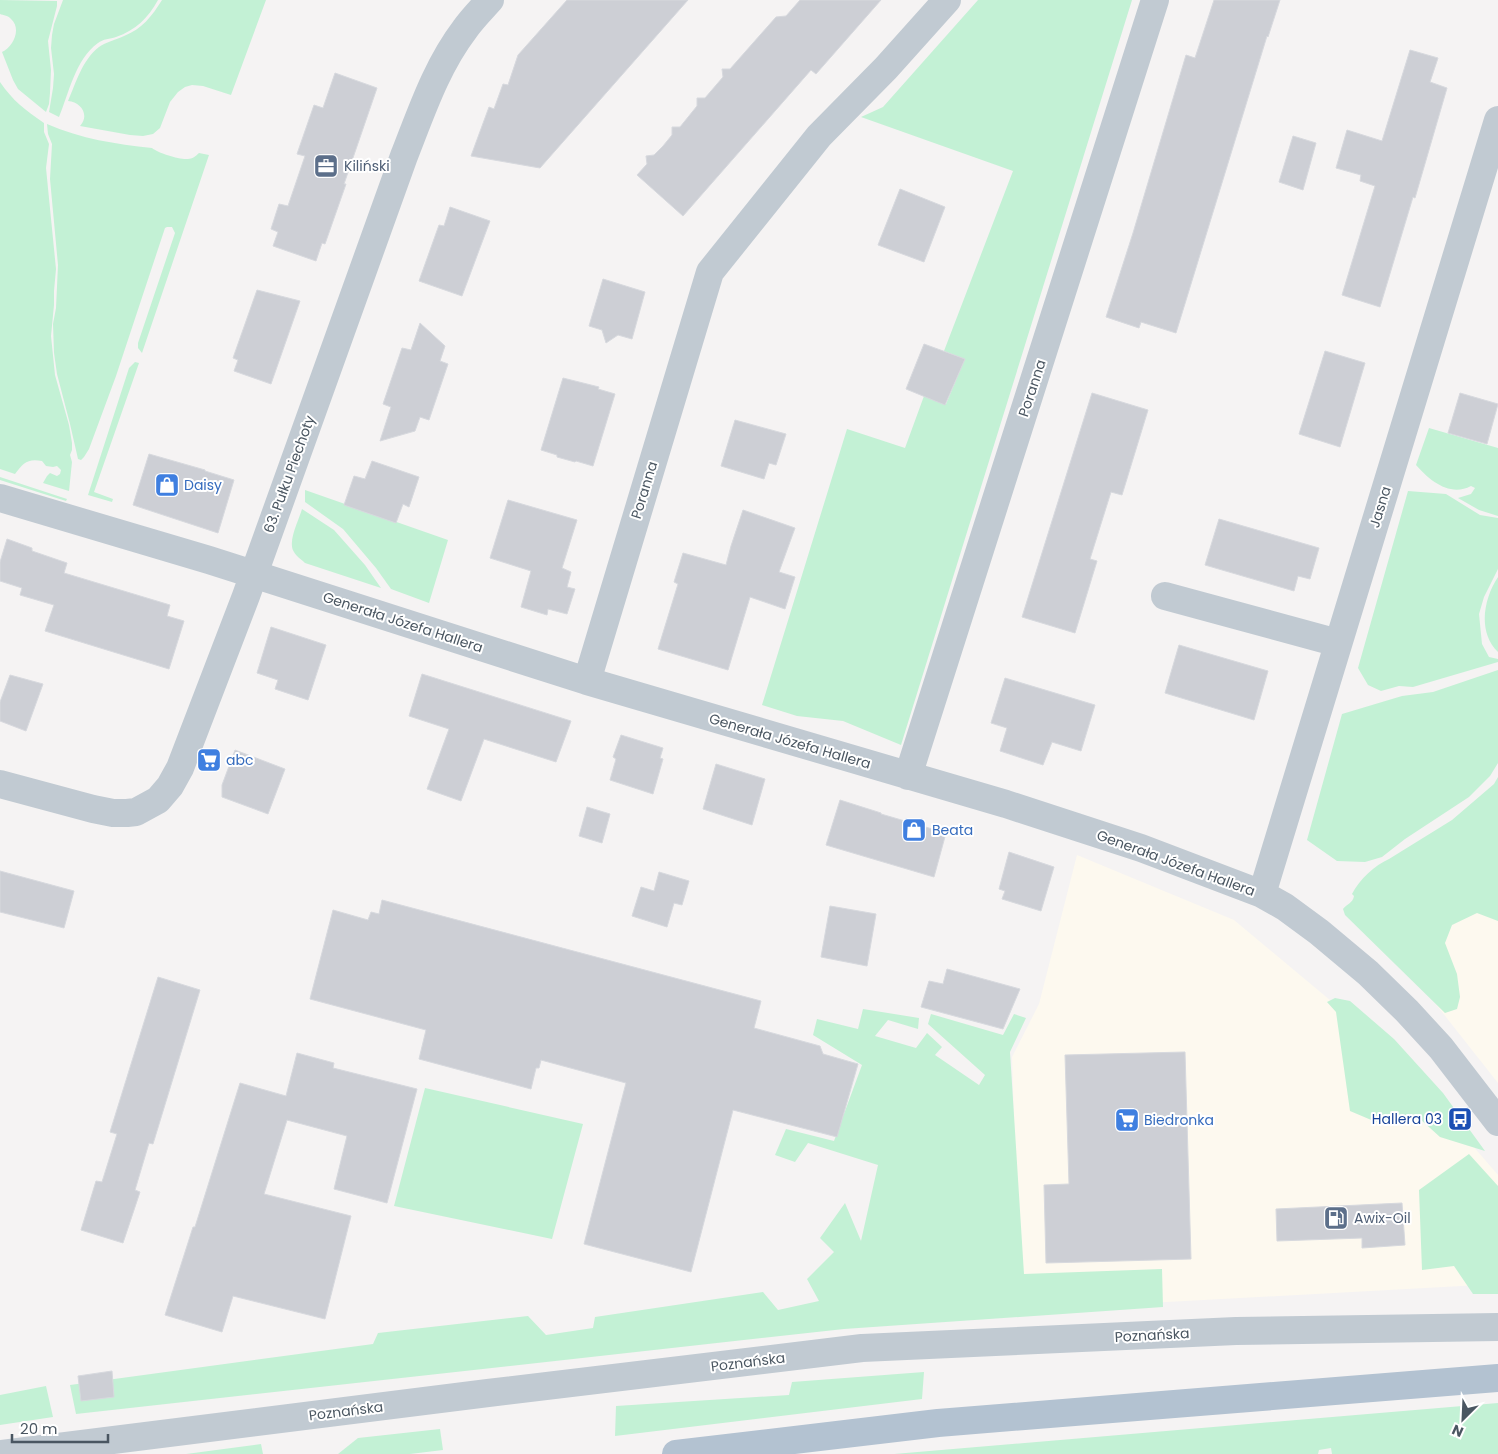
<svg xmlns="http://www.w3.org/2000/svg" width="1498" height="1454" font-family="Poppins,sans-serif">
	<rect width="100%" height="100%" fill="#f5f3f3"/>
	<path fill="#fdf9ef" d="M 1077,855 L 1234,920 L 1391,1051 L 1498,1175 L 1498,1284 L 1020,1310 L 1012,1057 L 1039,1004 Z
		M 1498,896 L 1498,1083 L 1416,979 L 1413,899 Z"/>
	<path fill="#c3f1d5" d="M 0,0 L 57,1 L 57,6 L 48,41 L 51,70 L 50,93 L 49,104 L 46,112 L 18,89 L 13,80 L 2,52 C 13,47 22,29 11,19 C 9,16 3,15 0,14 Z
		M 63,0 L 158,0 C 148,18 136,30 116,37 C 110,39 103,39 98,43 C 75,60 69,93 59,117 L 49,112 L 53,88 L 54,74 L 51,48 L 52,35 L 54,24 Z
		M 162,0 L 266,0 L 231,95 L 203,86 L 192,85 L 185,87 L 178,92 L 170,102 L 160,128 L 153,134 L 143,136 L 130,135 L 80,126 C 90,115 81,102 68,101 C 76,83 82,60 99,47 C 106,42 115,40 124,36 C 142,29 152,16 162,0 Z
		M 978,0 L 1132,0 L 901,745 L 843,721 L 797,716 L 762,705 L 847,429 L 905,448 L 924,396 L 946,404 L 965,359 L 944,351 L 1013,171 L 861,117 L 883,107 Z
		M 0,82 C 13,101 25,110 44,123 L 44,132 L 49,144 L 46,168 L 56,269 L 54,291 L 54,305 L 51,336 L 55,375 L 69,425 L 72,443 L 72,450 L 70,455 L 72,462 L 69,491 L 43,483 L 47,476 L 50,473 L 57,476 L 60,474 L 61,470 L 57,466 L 53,467 L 46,466 L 42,461 C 28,458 23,463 15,474 L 0,469 Z
		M 47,124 C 82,139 115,144 152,148 C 158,153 180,160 188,159 C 192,159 196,156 199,153 L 209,155 L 142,353 L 138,348 L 138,343 L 175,233 L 172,227 L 167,227 L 165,228 L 116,376 L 89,449 L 84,457 L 81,460 L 78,459 L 70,424 L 57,374 L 54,353 L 53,324 L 56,308 L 58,265 L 50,179 L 52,144 L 48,134 Z
		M 135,362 L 139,363 L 94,492 L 113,499 L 112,502 L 88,495 L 129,368 Z
		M 1429,428 L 1498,448 L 1498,516 L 1479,510 L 1458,498 L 1471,494 L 1475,488 L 1471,486 C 1450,497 1430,481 1416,465 Z
		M 0,477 L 67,499 L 66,501 L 0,480 Z
		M 305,490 L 448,540 L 429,603 L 391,589 L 376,568 L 343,529 L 305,502 Z
		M 1408,491 L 1446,494 L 1480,515 L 1498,518 L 1498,569 L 1484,597 L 1479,614 L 1482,644 L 1489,657 L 1498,659 L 1498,662 L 1413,687 L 1399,686 L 1381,691 L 1368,685 L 1358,668 Z
		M 302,509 L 334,530 L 365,565 L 381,588 L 305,563 C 302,560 296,556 294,552 C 287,542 299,520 302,509 Z
		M 1498,577 L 1498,652 C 1477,632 1484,598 1498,577 Z
		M 1498,670 L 1498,763 L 1490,776 L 1469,797 L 1405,839 L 1382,857 L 1365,862 L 1337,861 L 1307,840 L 1342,714 L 1402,696 L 1433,692 Z
		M 1498,777 L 1498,921 L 1477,913 L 1452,925 L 1445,943 L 1457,974 L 1460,997 L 1457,1009 L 1445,1013 L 1345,915 L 1343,909 C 1347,904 1353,903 1354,896 L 1352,894 C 1359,880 1375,865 1389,859 L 1452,820 L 1494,784 Z
		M 1335,998 L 1350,1001 L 1394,1039 L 1443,1093 L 1485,1151 L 1440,1137 L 1420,1119 L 1376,1122 L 1350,1111 L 1336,1012 L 1327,1002 Z
		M 863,1009 L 919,1018 L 918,1029 L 888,1020 L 875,1036 L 916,1048 L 927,1033 L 942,1047 L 935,1055 L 979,1085 L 985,1075 L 928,1024 L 931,1014 L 1003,1035 L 1014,1014 L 1026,1018 L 1010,1052 L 1024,1274 L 1162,1269 L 1163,1307 L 844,1329 L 76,1414 L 70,1385 L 373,1344 L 378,1333 L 528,1316 L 546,1335 L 593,1328 L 595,1317 L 763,1292 L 778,1310 L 819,1301 L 807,1279 L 834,1252 L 820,1238 L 845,1203 L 861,1241 L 878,1165 L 808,1143 L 795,1162 L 775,1155 L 786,1129 L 834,1141 L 862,1065 L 813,1035 L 817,1019 L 858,1029 Z
		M 425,1088 L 583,1124 L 552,1239 L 394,1206 Z
		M 1469,1154 L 1498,1186 L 1498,1294 L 1473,1294 L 1454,1266 L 1422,1270 L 1419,1190 Z
		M 924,1372 L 922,1399 L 615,1436 L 616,1406 L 789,1395 L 792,1382 Z
		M 46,1386 L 53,1417 L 0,1425 L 0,1395 Z
		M 1498,1403 L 1498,1454 L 1332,1454 L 1331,1448 L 1319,1450 L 1318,1454 L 894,1454 Z
		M 440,1429 L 443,1450 L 410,1454 L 338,1454 L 358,1438 Z
		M 261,1444 L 263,1454 L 186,1454 Z"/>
	<path fill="#cdcfd5" stroke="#d7d9de" d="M 567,0 L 688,0 L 540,168 L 471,156 L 489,107 L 494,109 L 503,84 L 508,85 L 518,55 Z
		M 800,0 L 881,0 L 816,74 L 811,70 L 683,216 L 637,175 L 647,164 L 646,156 L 654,155 L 663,146 L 672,135 L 672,127 L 680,127 L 697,106 L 697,98 L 705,98 L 723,77 L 722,69 L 730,69 L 776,17 L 786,16 Z
		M 1214,0 L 1280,0 L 1268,37 L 1267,36 L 1176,333 L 1141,322 L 1139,328 L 1106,317 L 1133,233 L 1186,55 L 1195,58 Z
		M 1410,50 L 1438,58 L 1430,82 L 1447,88 L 1415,198 L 1413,197 L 1380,307 L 1342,295 L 1375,186 L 1360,181 L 1361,175 L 1336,168 L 1347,130 L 1382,141 Z
		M 335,73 L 377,88 L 344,184 L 346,184 L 325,244 L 322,243 L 316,261 L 273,246 L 278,232 L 271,229 L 279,204 L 288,206 L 305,156 L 297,154 L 314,105 L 323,108 Z
		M 1293,136 L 1316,143 L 1303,190 L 1279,182 Z
		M 900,189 L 945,207 L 924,262 L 878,245 Z
		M 450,207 L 490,221 L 462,296 L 419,281 L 439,225 L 444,226 Z
		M 603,279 L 645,292 L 632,339 L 618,335 L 606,343 L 602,330 L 589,326 Z
		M 257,290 L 300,301 L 271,384 L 234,371 L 238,360 L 233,358 Z
		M 420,323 L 445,346 L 440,361 L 448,364 L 429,420 L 420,417 L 415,431 L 380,441 L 391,407 L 383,404 L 402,348 L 411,350 Z
		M 924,344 L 965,359 L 945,405 L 906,389 Z
		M 1325,351 L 1365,363 L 1340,447 L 1299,434 Z
		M 563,378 L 599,387 L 598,389 L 615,394 L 593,466 L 576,461 L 575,462 L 557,457 L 557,455 L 541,450 Z
		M 1092,393 L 1148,410 L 1122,495 L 1111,492 L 1090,559 L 1097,561 L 1075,633 L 1022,617 Z
		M 1460,393 L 1498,404 L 1487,444 L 1448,433 Z
		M 735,420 L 786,434 L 776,465 L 769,463 L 764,479 L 721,466 Z
		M 149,454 L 205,470 L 205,471 L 234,480 L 218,533 L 133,505 Z
		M 372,461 L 419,477 L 409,507 L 403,504 L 396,523 L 344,505 L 354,476 L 365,479 Z
		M 508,500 L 577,520 L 562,568 L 571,572 L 567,587 L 575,589 L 567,614 L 548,609 L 547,615 L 521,607 L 531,571 L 490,558 Z
		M 743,510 L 795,528 L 779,572 L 795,577 L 785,609 L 750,597 L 728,670 L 658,649 L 678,584 L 674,582 L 683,553 L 726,565 L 731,546 Z
		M 1219,519 L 1319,548 L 1310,579 L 1298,576 L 1294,591 L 1205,565 Z
		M 7,539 L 32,548 L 32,551 L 67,563 L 64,573 L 170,605 L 167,616 L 184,621 L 169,669 L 45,631 L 54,605 L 20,595 L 22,588 L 0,581 L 0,562 Z
		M 271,627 L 326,645 L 308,700 L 275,689 L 278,680 L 257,673 Z
		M 1179,645 L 1268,671 L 1254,720 L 1165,693 Z
		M 422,674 L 571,721 L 556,762 L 484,739 L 461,801 L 427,789 L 449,729 L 409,716 Z
		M 10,675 L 43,684 L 26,731 L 0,721 L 0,702 Z
		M 1005,678 L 1095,705 L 1081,751 L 1052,742 L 1043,765 L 1000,751 L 1007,728 L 991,723 Z
		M 621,735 L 663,748 L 660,758 L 663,759 L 653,794 L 610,780 L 616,759 L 613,757 Z
		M 235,750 L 285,769 L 268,814 L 222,797 L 222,785 Z
		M 716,764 L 765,779 L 752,825 L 703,809 Z
		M 840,800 L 881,813 L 881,814 L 946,833 L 934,877 L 826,845 Z
		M 587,807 L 610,814 L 602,843 L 579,836 Z
		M 1009,852 L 1054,867 L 1041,911 L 1002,899 L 1005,891 L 999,889 Z
		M 0,871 L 74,891 L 64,928 L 0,912 Z
		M 659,872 L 689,881 L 682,905 L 674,903 L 667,927 L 632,916 L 641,887 L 654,891 Z
		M 382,900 L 761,1001 L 754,1028 L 820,1046 L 823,1054 L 858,1064 L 837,1137 L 733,1110 L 691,1272 L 584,1244 L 626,1083 L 541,1060 L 539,1068 L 536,1068 L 531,1089 L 419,1059 L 426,1030 L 310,999 L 333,910 L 368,920 L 371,912 L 379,914 Z
		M 830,906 L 876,914 L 867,966 L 821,957 Z
		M 947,969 L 1020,989 L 1003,1029 L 921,1007 L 929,981 L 943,984 Z
		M 158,977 L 200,990 L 153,1144 L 149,1143 L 135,1190 L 140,1192 L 123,1243 L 81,1230 L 96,1181 L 102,1182 L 117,1134 L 110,1132 Z
		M 1185,1052 L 1191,1259 L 1046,1263 L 1044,1185 L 1069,1184 L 1065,1055 Z
		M 297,1053 L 334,1063 L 333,1068 L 417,1089 L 387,1203 L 334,1189 L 347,1136 L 287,1120 L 264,1194 L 351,1216 L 325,1319 L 233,1296 L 222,1332 L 165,1315 L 193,1227 L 195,1227 L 240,1083 L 286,1096 Z
		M 1402,1203 L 1405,1245 L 1362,1248 L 1362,1238 L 1277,1241 L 1276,1209 Z
		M 112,1371 L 114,1397 L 81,1401 L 78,1376 Z"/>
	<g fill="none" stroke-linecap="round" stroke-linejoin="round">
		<path stroke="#c1cad2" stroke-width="28" d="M 0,498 L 209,560 L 587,681 L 1006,804 L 1141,848 L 1262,894 L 1285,907 L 1319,932 L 1368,973 L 1407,1011 L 1441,1048 L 1498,1122
			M 1165,596 L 1338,643
			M 587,681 L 710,272 L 819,136 L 886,68 L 947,0
			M 908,776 L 1155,0
			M 0,784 L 93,809 L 113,813 L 127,813 L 136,812 L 158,800 L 170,786 L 180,768 L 246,596 L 404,156 C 421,113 436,67 465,29 C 472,19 481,10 490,0
			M 1262,894 L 1498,120
			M 2,1454 L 488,1393 L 862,1348 L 1236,1331 L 1498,1327"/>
		<path stroke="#b3c2d1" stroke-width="28" d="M 676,1454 L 938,1423 L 1498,1378"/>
	</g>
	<defs>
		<symbol id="office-square" viewBox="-11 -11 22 22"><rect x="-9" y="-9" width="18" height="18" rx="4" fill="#5c6f8a" stroke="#fff"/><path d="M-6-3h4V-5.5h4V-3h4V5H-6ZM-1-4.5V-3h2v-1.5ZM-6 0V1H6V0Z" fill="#fff"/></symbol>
		<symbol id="shop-square" viewBox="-11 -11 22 22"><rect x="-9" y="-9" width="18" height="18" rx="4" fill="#3f7fe0" stroke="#fff"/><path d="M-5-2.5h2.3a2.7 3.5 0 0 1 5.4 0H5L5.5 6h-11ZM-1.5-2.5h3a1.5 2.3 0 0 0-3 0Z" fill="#fff"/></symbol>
		<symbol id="supermarket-square" viewBox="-11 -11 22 22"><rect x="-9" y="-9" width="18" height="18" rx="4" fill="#3f7fe0" stroke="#fff"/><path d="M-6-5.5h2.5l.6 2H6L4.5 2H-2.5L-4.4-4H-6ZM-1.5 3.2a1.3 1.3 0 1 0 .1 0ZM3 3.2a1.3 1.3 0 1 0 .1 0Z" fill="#fff"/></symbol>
		<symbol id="bus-square" viewBox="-11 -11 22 22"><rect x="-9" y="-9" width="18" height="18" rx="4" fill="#1a4fb4" stroke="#fff"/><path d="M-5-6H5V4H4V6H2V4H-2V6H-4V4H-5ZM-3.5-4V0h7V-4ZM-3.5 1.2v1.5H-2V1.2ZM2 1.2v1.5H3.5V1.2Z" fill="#fff"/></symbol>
		<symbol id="fuel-square" viewBox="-11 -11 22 22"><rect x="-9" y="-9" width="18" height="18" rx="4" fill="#5c6f8a" stroke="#fff"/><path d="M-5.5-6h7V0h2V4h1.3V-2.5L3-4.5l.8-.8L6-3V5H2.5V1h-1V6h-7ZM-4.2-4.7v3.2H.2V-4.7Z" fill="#fff"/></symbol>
	</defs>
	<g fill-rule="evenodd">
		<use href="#office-square" x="312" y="152" width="28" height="28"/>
		<use href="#shop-square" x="153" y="471" width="28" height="28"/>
		<use href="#supermarket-square" x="195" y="746" width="28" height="28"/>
		<use href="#shop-square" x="900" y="816" width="28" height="28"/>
		<use href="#bus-square" x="1446" y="1105" width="28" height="28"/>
		<use href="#supermarket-square" x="1113" y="1106" width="28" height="28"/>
		<use href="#fuel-square" x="1322" y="1204" width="28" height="28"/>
	</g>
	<g text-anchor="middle" stroke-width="4" stroke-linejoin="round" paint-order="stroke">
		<g font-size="14" fill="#4e5e75" stroke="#fff" text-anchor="start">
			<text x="344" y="171">Kiliński</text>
			<text x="1354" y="1223">Awix-Oil</text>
		</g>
		<g font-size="14" fill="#4a5661" stroke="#fff">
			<text transform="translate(1032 388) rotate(-72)" y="5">Poranna</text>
			<text transform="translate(289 474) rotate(-70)" y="5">63. Pułku Piechoty</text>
			<text transform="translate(644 490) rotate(-73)" y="5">Poranna</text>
			<text transform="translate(1380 507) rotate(-73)" y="5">Jasna</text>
			<text transform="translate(403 622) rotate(18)" y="5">Generała Józefa Hallera</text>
			<text transform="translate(790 741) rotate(16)" y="5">Generała Józefa Hallera</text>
			<text transform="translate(1176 863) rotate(20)" y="5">Generała Józefa Hallera</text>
			<text transform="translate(1152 1335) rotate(-3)" y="5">Poznańska</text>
			<text transform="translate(748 1362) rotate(-7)" y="5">Poznańska</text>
			<text transform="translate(346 1411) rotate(-7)" y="5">Poznańska</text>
		</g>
		<g font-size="14" fill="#366cbe" stroke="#fff" text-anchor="start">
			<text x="184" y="490">Daisy</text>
			<text x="226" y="765">abc</text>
			<text x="932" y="835">Beata</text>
			<text x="1144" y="1125">Biedronka</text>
		</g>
		<g font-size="14" fill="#164399" stroke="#fff" text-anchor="end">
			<text x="1442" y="1124">Hallera 03</text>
		</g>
	</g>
	<g transform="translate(1463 1419) rotate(204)" stroke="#ffffff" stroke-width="4" paint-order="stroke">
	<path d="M0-4L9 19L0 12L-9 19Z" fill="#4a5661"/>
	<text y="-8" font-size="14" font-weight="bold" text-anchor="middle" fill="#4a5661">N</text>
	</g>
	<path d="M12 1434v8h96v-8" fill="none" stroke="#4a5661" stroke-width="2.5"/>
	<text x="20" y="1434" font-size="15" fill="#4a5661" stroke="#ffffff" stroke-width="4" paint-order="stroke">20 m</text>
</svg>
